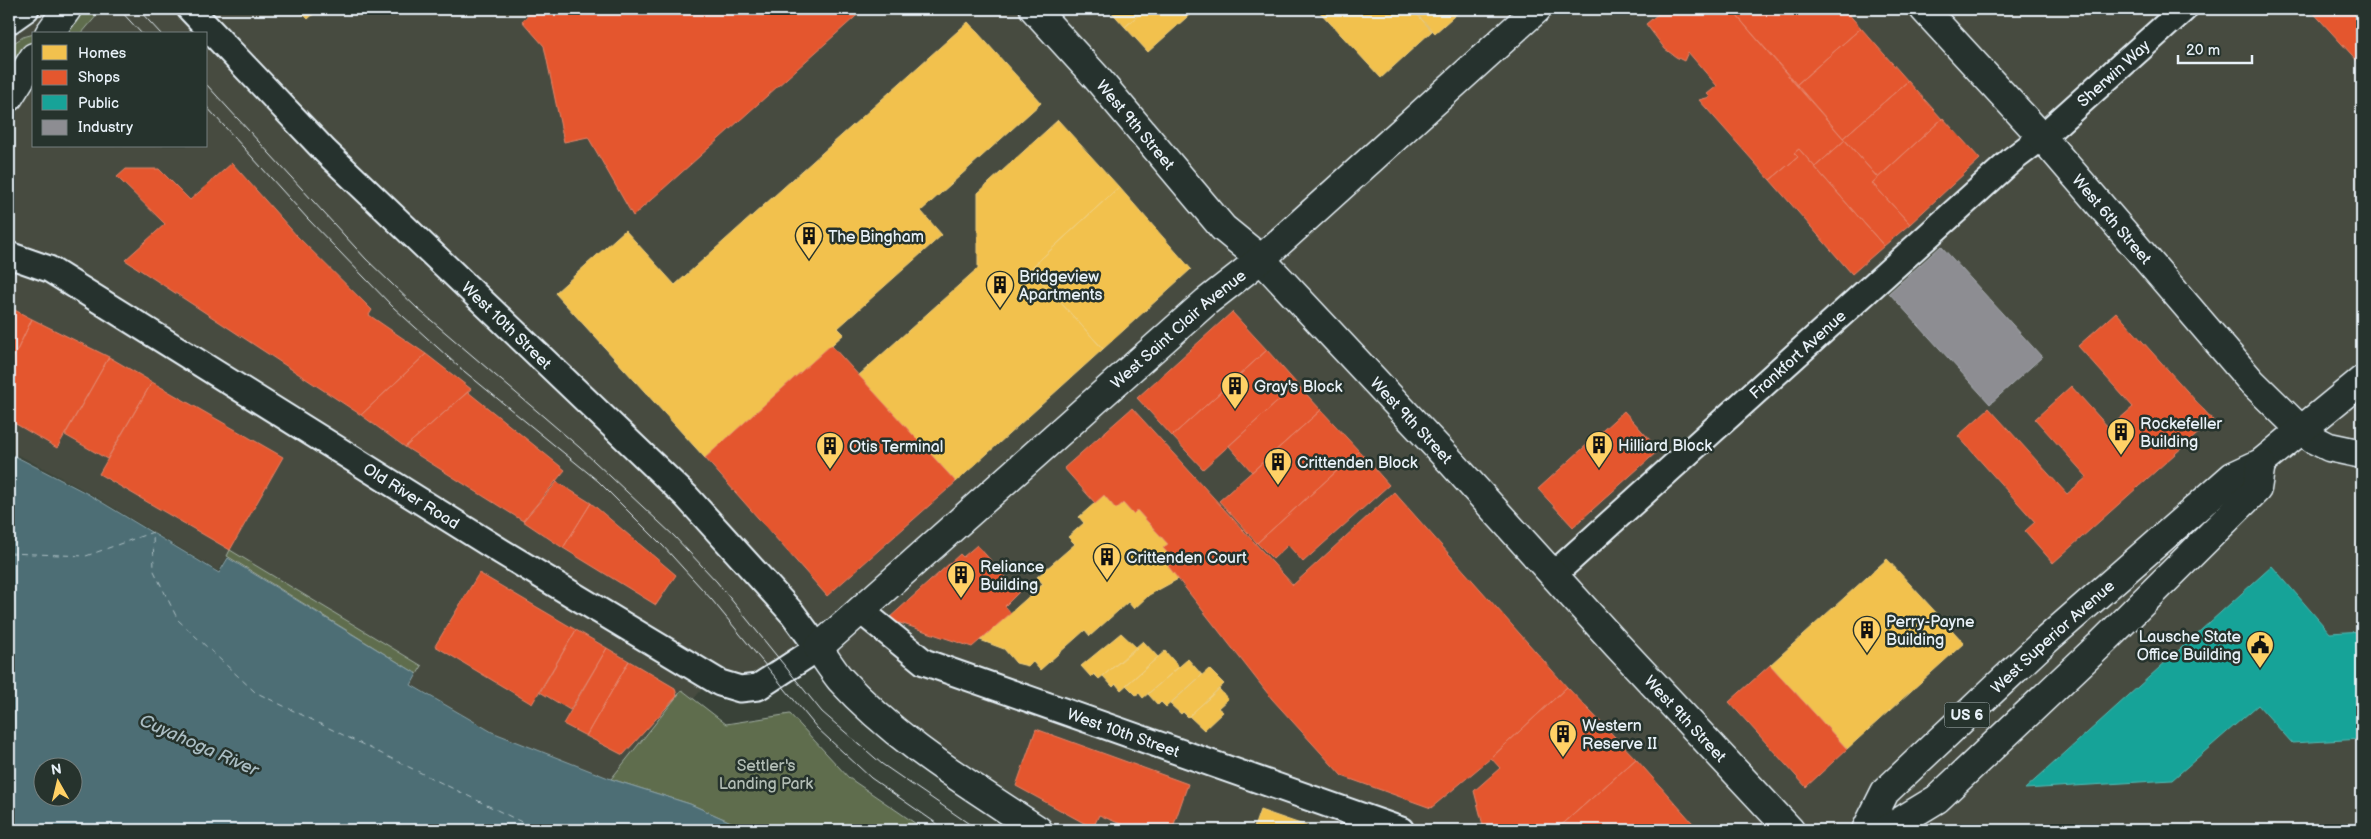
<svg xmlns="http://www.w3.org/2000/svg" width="2371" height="839" font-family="'Balsamiq Sans',sans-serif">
	<rect width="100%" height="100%" fill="#394238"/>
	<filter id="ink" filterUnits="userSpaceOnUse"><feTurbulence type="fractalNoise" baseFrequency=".02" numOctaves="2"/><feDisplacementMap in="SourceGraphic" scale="10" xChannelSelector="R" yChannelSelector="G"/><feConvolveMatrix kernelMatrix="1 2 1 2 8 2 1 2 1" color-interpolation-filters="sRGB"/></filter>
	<g filter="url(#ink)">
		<path fill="#464c3f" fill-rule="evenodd" d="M 9,9 L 2362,9 L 2362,830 L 1038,830 L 925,755 L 818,648 L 773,677 L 712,678 L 629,773 L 611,779 L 492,732 L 411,684 L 417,673 L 228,556 L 218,571 L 89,493 L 24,458 L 9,452 ZM 34,34 L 206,34 L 206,146 L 34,146 Z"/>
		<path fill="#5e6d4e" stroke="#a3afa3" d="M 80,9 L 93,9 L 98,14 L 81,34 L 35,34 L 58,29 Z
			M 34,34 L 34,43 L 29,44 L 9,65 L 9,46 L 23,37 Z
			M 230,550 L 422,666 L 417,674 L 227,556 Z
			M 682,690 L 726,724 L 790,714 L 849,778 L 925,830 L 749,830 L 690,804 L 611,779 Z"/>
		<path fill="#4d6e74" stroke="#8ba2a9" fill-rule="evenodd" d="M 9,453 L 88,494 L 219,573 L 228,558 L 417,674 L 411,685 L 492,732 L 611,779 L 690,804 L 749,830 L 21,830 L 9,825 ZM 42,766 L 72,766 L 72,796 L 42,796 Z"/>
		<path fill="#f2c14e" stroke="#efcf81" d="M 298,9 L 319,9 L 308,19 Z
			M 1109,9 L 1145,9 L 1125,27 Z
			M 1145,9 L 1196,9 L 1148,52 L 1125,27 Z
			M 1317,9 L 1412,9 L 1432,31 L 1381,78 Z
			M 1412,9 L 1462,9 L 1435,33 Z
			M 968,22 L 1041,103 L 921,211 L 942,235 L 838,328 L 844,334 L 705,458 L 555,293 L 625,230 L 675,285 Z
			M 1058,120 L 1119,187 L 1030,269 L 1103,349 L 956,482 L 858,376 L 978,268 L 978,193 Z
			M 1119,187 L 1191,269 L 1103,349 L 1030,269 Z
			M 1104,495 L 1116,509 L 1123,503 L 1133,514 L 1137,510 L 1168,544 L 1163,548 L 1174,560 L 1168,566 L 1180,578 L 1149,595 L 1134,609 L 1128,602 L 1090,636 L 1085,630 L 1040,670 L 1033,662 L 1028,666 L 1016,663 L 1004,649 L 980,640 L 1043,584 L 1037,577 L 1075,544 L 1068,537 L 1084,523 L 1079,517 Z
			M 1887,559 L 1964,643 L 1847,749 L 1770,665 Z
			M 1121,633 L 1137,648 L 1099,679 L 1094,674 L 1091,677 L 1081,666 Z
			M 1143,641 L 1158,657 L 1121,690 L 1116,684 L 1113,687 L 1103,676 Z
			M 1165,651 L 1179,667 L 1143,698 L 1139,693 L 1136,695 L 1126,685 Z
			M 1188,659 L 1202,675 L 1166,707 L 1161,702 L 1158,705 L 1148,694 Z
			M 1209,669 L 1224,684 L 1188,717 L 1183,712 L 1181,714 L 1170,704 Z
			M 1219,689 L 1228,699 L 1218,708 L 1223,712 L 1204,730 L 1189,716 Z
			M 1260,810 L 1318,830 L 1253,830 Z"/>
		<path fill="#e4572e" stroke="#e5856b" d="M 535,9 L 864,9 L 633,216 L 588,137 L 564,142 L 544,46 L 522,21 Z
			M 1664,9 L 1731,9 L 1845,140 L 1815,167 L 1799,149 L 1794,153 L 1798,157 L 1770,180 L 1699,100 L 1710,97 L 1707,94 L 1717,86 L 1688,52 L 1684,61 L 1676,57 L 1665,49 L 1646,24 Z
			M 1731,9 L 1844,9 L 1861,28 L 1796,85 Z
			M 2310,9 L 2362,9 L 2362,66 Z
			M 1861,28 L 1908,81 L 1843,138 L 1796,85 Z
			M 1908,81 L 1942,119 L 1878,178 L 1843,138 Z
			M 1943,118 L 1980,159 L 1910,224 L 1872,183 Z
			M 1845,140 L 1878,178 L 1872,183 L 1910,224 L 1884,246 L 1815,167 Z
			M 1799,149 L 1884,246 L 1852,274 L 1770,180 L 1798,157 L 1794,153 Z
			M 232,163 L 297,236 L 372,310 L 369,315 L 426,354 L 361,415 L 125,260 L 165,224 L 117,177 L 126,169 L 159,169 L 190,200 Z
			M 9,307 L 32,319 L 9,367 Z
			M 1232,312 L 1267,350 L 1172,436 L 1137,398 Z
			M 2116,312 L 2213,420 L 2053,563 L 2025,531 L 2035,522 L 1958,436 L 1989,408 L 2067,494 L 2087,477 L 2035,419 L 2071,386 L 2109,428 L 2133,407 L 2078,346 Z
			M 32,319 L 109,357 L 57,448 L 9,420 L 9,367 Z
			M 831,345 L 956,482 L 827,596 L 705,458 Z
			M 1267,350 L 1297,384 L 1203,469 L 1172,436 Z
			M 426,354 L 471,389 L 405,447 L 361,415 Z
			M 109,357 L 152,382 L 107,459 L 65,435 Z
			M 152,382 L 283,457 L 230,550 L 99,474 Z
			M 1297,384 L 1321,410 L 1252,472 L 1229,446 Z
			M 468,392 L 565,470 L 523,521 L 405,447 Z
			M 1132,408 L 1293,585 L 1394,492 L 1567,687 L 1491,758 L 1431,808 L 1342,776 L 1272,699 L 1168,566 L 1174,560 L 1163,548 L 1168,544 L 1137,510 L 1133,514 L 1123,503 L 1116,509 L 1104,495 L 1095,503 L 1064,468 Z
			M 1321,410 L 1359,451 L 1257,543 L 1219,501 Z
			M 1624,411 L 1659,450 L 1573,527 L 1538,489 Z
			M 1359,451 L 1389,485 L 1303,562 L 1288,545 L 1273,559 L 1257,543 Z
			M 557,482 L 591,503 L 563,548 L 523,521 Z
			M 591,503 L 676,575 L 656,605 L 563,548 Z
			M 977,545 L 1019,592 L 1005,606 L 1011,613 L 972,647 L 888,619 L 960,554 L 963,557 Z
			M 479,573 L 576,630 L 532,704 L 435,646 Z
			M 576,630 L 607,648 L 570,710 L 540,692 Z
			M 607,648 L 629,661 L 586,736 L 563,724 Z
			M 629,661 L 675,688 L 677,696 L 623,755 L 586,736 Z
			M 1770,665 L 1847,749 L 1806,787 L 1729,702 Z
			M 1567,687 L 1636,759 L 1556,830 L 1484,829 L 1474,791 L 1500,768 L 1491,758 Z
			M 1036,729 L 1188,784 L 1172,830 L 1135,830 L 1099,815 L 1093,828 L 1016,786 Z
			M 1636,759 L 1699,830 L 1556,830 Z"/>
		<path fill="#17a398" stroke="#56bab5" d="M 2272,566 L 2330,633 L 2362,631 L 2362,739 L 2292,743 L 2258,705 L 2172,780 L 2025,789 Z"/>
		<path fill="#8d8d92" stroke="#a8abb1" d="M 1941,246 L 2042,357 L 1990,404 L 1889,293 Z"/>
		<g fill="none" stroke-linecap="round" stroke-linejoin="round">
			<path stroke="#aabdc3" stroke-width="1" stroke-dasharray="6 5" stroke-linecap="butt" d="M 9,553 L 86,556 L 153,532 L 154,571 L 178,620 L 255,692 L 538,830"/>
			<defs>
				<g id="street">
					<path d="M 9,21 L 26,9"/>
					<path id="s1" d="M 9,255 L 49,269 L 502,552 L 720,683 L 740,689 L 758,687 L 818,648 L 793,614 L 686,496 L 325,151 L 190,9"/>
					<path id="s2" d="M 1554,574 L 2013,159 L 2042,137 L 2184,9"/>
					<path id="s3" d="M 860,610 L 924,662 L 1401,830"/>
				</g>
				<g id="secondary">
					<path id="s4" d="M 1034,9 L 1096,77 L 1223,228 L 1261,259 L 1452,463 L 1617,645 L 1790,830"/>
					<path id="s5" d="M 1924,9 L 2042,137 L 2252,382 L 2301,430 L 2315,440 L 2329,447 L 2362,454"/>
					<path id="s6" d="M 1038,830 C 969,784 896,741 840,679 C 832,669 825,658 818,648 L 1206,302 L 1261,259 L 1537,9"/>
				</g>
				<g id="primary">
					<path id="s7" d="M 1866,830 L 1885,792 L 2043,643 L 2233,476 L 2261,463 L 2362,380"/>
					<path d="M 1886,830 L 1937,799 L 2101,644 L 2257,489 L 2261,463"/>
				</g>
				<path id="highway" d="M 9,10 L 9,9
					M 49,34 L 67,9
					M 9,97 L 34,57"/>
			</defs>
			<use href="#street" stroke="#e8f1f8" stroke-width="29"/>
			<use href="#secondary" stroke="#e8f1f8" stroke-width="31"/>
			<use href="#primary" stroke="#e8f1f8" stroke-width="31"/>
			<use href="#highway" stroke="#e8f1f8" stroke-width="31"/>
			<use href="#street" stroke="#26332d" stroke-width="25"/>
			<use href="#secondary" stroke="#26332d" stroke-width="28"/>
			<use href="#primary" stroke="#26332d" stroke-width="28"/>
			<use href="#highway" stroke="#26332d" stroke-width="28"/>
			<path stroke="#e8f1f8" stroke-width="1" d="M 119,9 L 142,34
				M 138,9 L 161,34
				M 206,84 L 366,259 L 418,309 L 579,447 L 674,536 L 717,582 L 822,712 L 882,764 L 978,830
				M 206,106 L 308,219 L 393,307 L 459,367 L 598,481 L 663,546 L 712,600 L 817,728 L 871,778 L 946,830"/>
		</g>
	</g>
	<defs>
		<symbol id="building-pin" viewBox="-11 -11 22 30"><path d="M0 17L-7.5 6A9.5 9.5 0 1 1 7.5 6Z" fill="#ffd166" stroke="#26332d"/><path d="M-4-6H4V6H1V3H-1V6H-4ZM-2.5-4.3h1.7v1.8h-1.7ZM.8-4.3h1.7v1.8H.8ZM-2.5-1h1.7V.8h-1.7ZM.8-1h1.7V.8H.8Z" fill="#111"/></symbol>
		<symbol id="civic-pin" viewBox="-11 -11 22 30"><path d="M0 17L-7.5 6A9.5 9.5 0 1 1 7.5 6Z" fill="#ffd166" stroke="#26332d"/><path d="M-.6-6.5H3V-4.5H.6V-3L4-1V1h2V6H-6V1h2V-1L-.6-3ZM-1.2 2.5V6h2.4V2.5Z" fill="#111"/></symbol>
	</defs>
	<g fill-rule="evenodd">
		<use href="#building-pin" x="793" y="220" width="32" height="43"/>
		<use href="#building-pin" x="984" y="269" width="32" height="43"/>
		<use href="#building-pin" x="1219" y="370" width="32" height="43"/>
		<use href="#building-pin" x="2105" y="416" width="32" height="43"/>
		<use href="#building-pin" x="1583" y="429" width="32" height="43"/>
		<use href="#building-pin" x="814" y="430" width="32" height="43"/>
		<use href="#building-pin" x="1262" y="446" width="32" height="43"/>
		<use href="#building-pin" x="1091" y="541" width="32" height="43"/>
		<use href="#building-pin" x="945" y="559" width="32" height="43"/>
		<use href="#building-pin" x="1851" y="614" width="32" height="43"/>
		<use href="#civic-pin" x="2244" y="629" width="32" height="43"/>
		<use href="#building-pin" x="1547" y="718" width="32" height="43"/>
	</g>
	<g text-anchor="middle" stroke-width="5" stroke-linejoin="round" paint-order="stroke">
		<rect fill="#26332d" stroke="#aeb8bb" stroke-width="1" x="1944.5" y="702.5" width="45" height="25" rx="4"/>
		<g font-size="15" font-weight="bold" fill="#e8f1f8">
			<text x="1967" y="720">US 6</text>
		</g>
		<g font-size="16" fill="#e8f1f8" stroke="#26332d">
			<text dy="6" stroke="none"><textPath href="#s2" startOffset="751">Sherwin Way</textPath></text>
			<text dy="6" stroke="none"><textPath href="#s4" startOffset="154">West 9th Street</textPath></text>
			<text dy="6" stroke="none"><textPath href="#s5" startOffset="282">West 6th Street</textPath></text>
			<text transform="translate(507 325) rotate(44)" y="6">West 10th Street</text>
			<text dy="6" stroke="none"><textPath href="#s6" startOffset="769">West Saint Clair Avenue</textPath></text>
			<text dy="6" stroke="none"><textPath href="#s2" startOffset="328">Frankfort Avenue</textPath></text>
			<text dy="6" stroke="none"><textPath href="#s4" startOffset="559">West 9th Street</textPath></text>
			<text dy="6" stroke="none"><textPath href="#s1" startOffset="470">Old River Road</textPath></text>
			<text dy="6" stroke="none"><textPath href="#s7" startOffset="271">West Superior Avenue</textPath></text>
			<text dy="6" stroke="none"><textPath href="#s4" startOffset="964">West 9th Street</textPath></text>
			<text dy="6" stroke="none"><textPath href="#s3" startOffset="294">West 10th Street</textPath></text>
		</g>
		<g font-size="16" fill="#e8f1f8" stroke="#26332d" text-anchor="start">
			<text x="828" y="242">The Bingham</text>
			<text x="1019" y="282">Bridgeview<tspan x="1019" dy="18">Apartments</tspan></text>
			<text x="1254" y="392">Gray's Block</text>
			<text x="2140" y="429">Rockefeller<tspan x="2140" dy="18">Building</tspan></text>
			<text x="1618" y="451">Hilliard Block</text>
			<text x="849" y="452">Otis Terminal</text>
			<text x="1297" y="468">Crittenden Block</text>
			<text x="1126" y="563">Crittenden Court</text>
			<text x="980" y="572">Reliance<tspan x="980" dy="18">Building</tspan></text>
			<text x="1886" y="627">Perry-Payne<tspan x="1886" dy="18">Building</tspan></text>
			<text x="2241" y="642" text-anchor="end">Lausche State<tspan x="2241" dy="18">Office Building</tspan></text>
			<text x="1582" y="731">Western<tspan x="1582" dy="18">Reserve II</tspan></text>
		</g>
		<g font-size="16" fill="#b1bcb4" stroke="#26332d">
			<text x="766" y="771">Settler's<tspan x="766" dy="18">Landing Park</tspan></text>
		</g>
		<g font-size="18" font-style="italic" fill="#aabdc3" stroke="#26332d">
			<text transform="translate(199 745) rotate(24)" y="6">Cuyahoga River</text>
		</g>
	</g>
	<rect width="2371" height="839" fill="none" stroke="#26332d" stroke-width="30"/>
	<rect x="15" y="15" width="2341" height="809" fill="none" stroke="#e8f1f8" stroke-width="2" filter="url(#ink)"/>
	<rect x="32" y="32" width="175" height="115" fill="#26332d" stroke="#747f7e"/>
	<rect x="42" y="45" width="25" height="15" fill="#f2c14e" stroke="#747f7e"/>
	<text x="78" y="58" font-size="15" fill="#e8f1f8">Homes</text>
	<rect x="42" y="70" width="25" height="15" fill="#e4572e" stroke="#747f7e"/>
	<text x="78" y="82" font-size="15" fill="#e8f1f8">Shops</text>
	<rect x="42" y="95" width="25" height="15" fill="#17a398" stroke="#747f7e"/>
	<text x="78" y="108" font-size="15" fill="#e8f1f8">Public</text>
	<rect x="42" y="120" width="25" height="15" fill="#8d8d92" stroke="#747f7e"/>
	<text x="78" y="132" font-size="15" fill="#e8f1f8">Industry</text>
	<g transform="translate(58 782) rotate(352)"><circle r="24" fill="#26332d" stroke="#747f7e"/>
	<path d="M0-4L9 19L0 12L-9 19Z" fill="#ffd166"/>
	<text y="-8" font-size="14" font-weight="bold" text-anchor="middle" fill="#e8f1f8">N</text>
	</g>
	<path d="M2178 55v8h74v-8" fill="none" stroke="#e8f1f8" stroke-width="2.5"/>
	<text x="2186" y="55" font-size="15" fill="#e8f1f8" stroke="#26332d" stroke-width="4" paint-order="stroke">20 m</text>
</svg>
